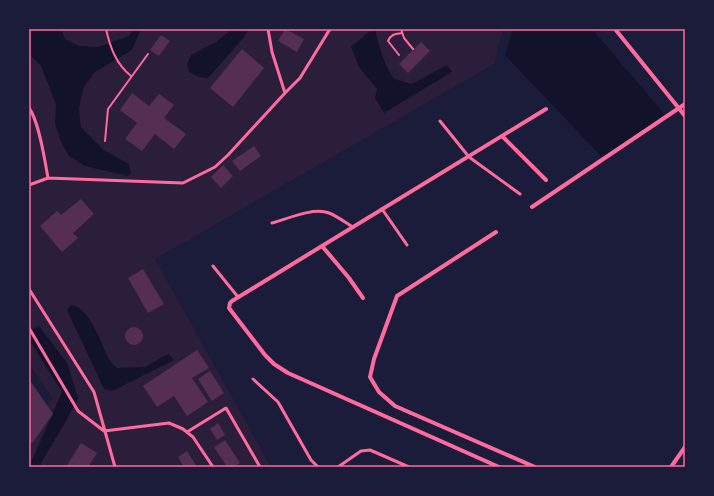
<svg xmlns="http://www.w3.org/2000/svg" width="714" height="496" font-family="'DejaVu Sans',sans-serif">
	<rect width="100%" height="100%" fill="#1b1b3a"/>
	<path fill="#2a1e3b" d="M 29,29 L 503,29 L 494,64 L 155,259 L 271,467 L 29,467 L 29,415 L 53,399 L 29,364 Z"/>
	<path fill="#12122b" d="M 29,29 L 61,29 L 65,39 L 79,46 L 98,47 L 129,36 L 133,29 L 141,29 L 132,50 L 95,72 L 83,88 L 79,109 L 81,127 L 105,151 L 129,164 L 131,174 L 128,176 L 85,166 L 69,156 L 61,142 L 55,123 L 56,105 L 49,86 L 41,66 L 29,54 Z
		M 232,29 L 245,29 L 247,31 L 245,36 L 208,78 L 199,77 L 189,72 L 187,64 L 191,55 L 216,42 Z
		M 375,29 C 379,47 384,64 394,79 L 412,84 L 447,65 L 452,72 L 384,113 L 375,98 L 377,89 L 359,67 L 351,47 L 366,34 Z
		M 513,29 L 592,29 L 665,115 L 603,158 L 505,55 Z
		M 71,305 C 90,307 101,344 109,359 C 111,363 114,365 117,368 L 145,367 L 168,354 L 174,360 L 112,391 L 104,389 L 67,310 Z
		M 39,326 L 67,363 L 78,398 L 66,421 L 42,461 L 40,467 L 29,467 L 62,392 L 29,339 L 29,331 Z"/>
	<path fill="#542f53" d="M 285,29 L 304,39 L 297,52 L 278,41 Z
		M 161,35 L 170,41 L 159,56 L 150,50 Z
		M 421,42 L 430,51 L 408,73 L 399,64 Z
		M 242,49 L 264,68 L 233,107 L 210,88 Z
		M 132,93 L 149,106 L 159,94 L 174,105 L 164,118 L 186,134 L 174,149 L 155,134 L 142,151 L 125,139 L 137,123 L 120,110 Z
		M 254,146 L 261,156 L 240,171 L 232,161 Z
		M 223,165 L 233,176 L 221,188 L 211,177 Z
		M 81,199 L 94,214 L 73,233 L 78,238 L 62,252 L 40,226 L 57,211 L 61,215 Z
		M 143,269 L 164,304 L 148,313 L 128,278 Z
		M125 336a9 9 0 1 1 18 0a9 9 0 1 1-18 0Z
		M 197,350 L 209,368 L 192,378 L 208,402 L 187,416 L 174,396 L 157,407 L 143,386 Z
		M 210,371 L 224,393 L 212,401 L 198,379 Z
		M 29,379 L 53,414 L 33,442 L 29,445 Z
		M 218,423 L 225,435 L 217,440 L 210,429 Z
		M 225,440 L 240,463 L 233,467 L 227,467 L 214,447 Z
		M 81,443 L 97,453 L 88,467 L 66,467 Z
		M 187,451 L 197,467 L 184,467 L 178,457 Z"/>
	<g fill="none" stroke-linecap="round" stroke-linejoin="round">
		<path stroke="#ff6b9d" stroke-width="2" d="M 106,29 C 110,47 116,64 131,76
			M 401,29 L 404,38 L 413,49
			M 399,55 L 388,41 C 391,34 395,34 402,33
			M 105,141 L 108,109 L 148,54"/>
		<path stroke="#ff6b9d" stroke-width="3" d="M 268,29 L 272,52 L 285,93
			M 29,108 C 39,121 45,161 48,178
			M 440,121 L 469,157 L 520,194
			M 29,185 L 48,178 L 183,183 L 215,167 L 228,155 L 285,93 L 300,78 L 330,29
			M 382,209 L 407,245
			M 272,223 C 287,219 313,207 329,213 C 337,216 346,223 353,227
			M 213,266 L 238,297
			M 29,289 L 94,392 L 115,467
			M 29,328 L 78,411 L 104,431 L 169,423 L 183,429 L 193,437 L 213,467
			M 253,379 L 278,402 L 311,460 L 318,467
			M 187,432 L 226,408 L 260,467
			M 338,467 L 361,451 L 370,450 L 409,467"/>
		<path stroke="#ff6b9d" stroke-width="4" d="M 615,29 L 685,116
			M 502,136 L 546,180
			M 532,207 L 685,104
			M 496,232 L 397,296 L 374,359 L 370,377 L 379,392 L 395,406 L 535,467
			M 322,246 L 349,278 L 363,298
			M 499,467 L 288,373 L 274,364 L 265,355 L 229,308 L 230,303 L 232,301 L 546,109
			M 671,467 L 685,447"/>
	</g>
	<rect width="714" height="496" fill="none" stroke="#1b1b3a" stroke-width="60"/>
	<rect x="30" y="30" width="654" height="436" fill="none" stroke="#ff6b9d" stroke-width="1.5"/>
</svg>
